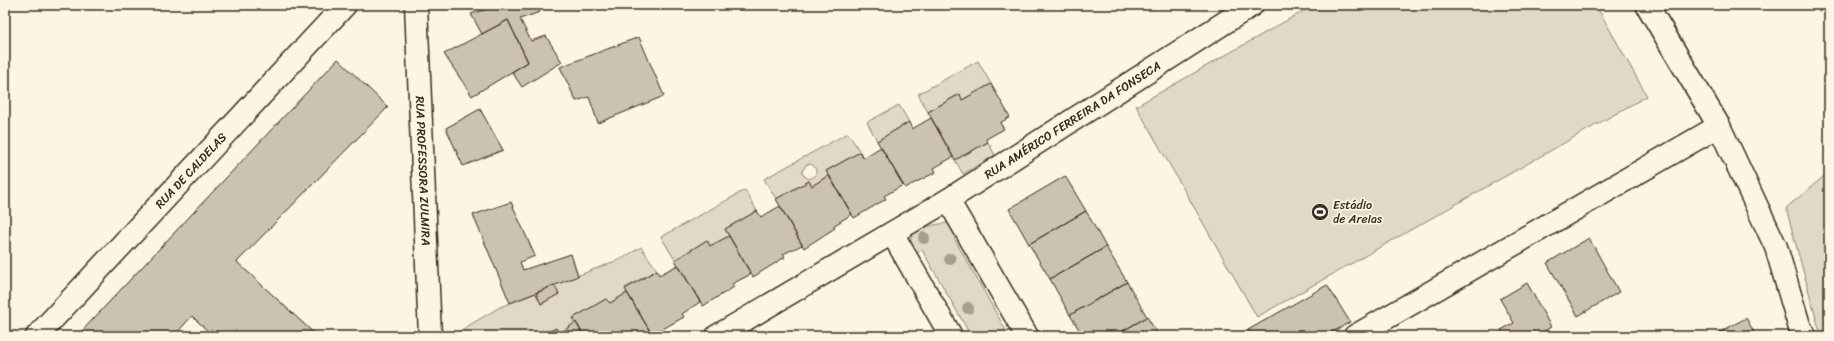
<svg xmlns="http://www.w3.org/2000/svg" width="1834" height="341" font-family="Sriracha,sans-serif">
	<rect width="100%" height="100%" fill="#fcf5e5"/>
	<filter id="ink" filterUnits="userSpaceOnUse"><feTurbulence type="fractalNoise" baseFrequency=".025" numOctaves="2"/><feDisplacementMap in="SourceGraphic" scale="8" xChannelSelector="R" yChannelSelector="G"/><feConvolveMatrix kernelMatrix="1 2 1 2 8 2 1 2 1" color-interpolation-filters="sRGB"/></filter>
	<g filter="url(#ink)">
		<path fill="#e0d8c8" stroke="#8e8173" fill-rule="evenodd" d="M 1314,5 L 1596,5 L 1647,96 L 1257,317 L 1136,106 Z
			M 978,61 L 991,84 L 962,100 L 959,94 L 928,112 L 918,94 Z
			M 899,105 L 909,122 L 877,141 L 867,122 Z
			M 848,133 L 860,152 L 826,171 L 829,175 L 812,186 L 809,181 L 776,199 L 764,179 ZM 811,164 C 816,167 817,171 815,176 L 809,179 L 803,175 L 802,171 L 806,165 Z
			M 988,142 L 995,155 L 963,174 L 955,160 Z
			M 1829,172 L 1829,336 L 1825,336 L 1819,329 L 1786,208 Z
			M 745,190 L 757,211 L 725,229 L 729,236 L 710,246 L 707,240 L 675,260 L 661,237 Z
			M 948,223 L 960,234 L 954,238 L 1009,336 L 971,336 L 922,250 L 912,255 C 912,250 910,243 911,239 C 913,227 938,224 948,223 Z
			M 641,247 L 657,270 L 625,288 L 627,293 L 610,303 L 606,299 L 574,318 L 576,322 L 559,334 L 556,328 L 541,336 L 451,336 L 500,307 L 536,293 L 541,304 L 558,294 L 554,285 L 623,258 Z"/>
		<path fill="#ccc2b3" stroke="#3b2a1e" d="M 500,5 L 535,5 L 540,12 L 520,19 L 531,41 L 546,36 L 562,62 L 522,87 L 512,72 L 528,62 L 508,20 L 482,34 L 471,14 Z
			M 508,20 L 528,62 L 472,96 L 444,54 Z
			M 639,37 L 664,96 L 598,123 L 589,97 L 576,101 L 560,67 Z
			M 338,59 L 388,107 L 237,262 L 317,336 L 213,336 L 192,316 L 174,336 L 81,336 L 79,334 Z
			M 991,84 L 1010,117 L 1000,123 L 1004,129 L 986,139 L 988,142 L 955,160 L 928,112 L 960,94 L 962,100 Z
			M 480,109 L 503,150 L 463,166 L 446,128 Z
			M 931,118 L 953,157 L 934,168 L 936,172 L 905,188 L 877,141 L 909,122 L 912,129 Z
			M 881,147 L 903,185 L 884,196 L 886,199 L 854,218 L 826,171 L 860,152 L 863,158 Z
			M 829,175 L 852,214 L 833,226 L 835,228 L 804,248 L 776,199 L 809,181 L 812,186 Z
			M 1065,176 L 1086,211 L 1029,244 L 1009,209 Z
			M 511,202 L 535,256 L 520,262 L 523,270 L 571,254 L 578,276 L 510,303 L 473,215 Z
			M 780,206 L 802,245 L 783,254 L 785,257 L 753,277 L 725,229 L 757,211 L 761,217 Z
			M 1086,211 L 1106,247 L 1050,279 L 1029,244 Z
			M 729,236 L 751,274 L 732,284 L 734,287 L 703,306 L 675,260 L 707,240 L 710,246 Z
			M 1589,238 L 1619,292 L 1578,316 L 1547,263 Z
			M 1106,247 L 1127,282 L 1070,315 L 1050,279 Z
			M 678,265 L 700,302 L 682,314 L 684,317 L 652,335 L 625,289 L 657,270 L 659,275 Z
			M 1127,282 L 1147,317 L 1114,336 L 1083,336 L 1070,315 Z
			M 1527,283 L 1551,327 L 1535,336 L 1504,336 L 1501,330 L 1514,323 L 1500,299 Z
			M 554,285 L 559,294 L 541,304 L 536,293 Z
			M 1327,285 L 1350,322 L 1326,336 L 1251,336 L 1248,330 Z
			M 627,293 L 650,331 L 642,336 L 584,336 L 573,318 L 606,299 L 610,303 Z
			M 1147,317 L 1159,336 L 1114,336 Z
			M 1746,318 L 1756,336 L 1713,336 Z
			M 576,322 L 584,336 L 541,336 L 556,328 L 559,334 Z"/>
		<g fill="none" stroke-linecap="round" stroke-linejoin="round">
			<defs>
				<g id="street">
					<path id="s1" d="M 416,5 L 430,336"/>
					<path d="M 1647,5 L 1719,126 L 1776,247 L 1799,325 L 1805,336"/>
					<path d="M 948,200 L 1027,336"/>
					<path d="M 892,233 L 951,336"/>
					<path id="s2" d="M 37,336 L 345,5"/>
					<path id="s3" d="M 717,336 L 948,200 L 1252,5"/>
					<path d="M 1355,336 L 1719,126"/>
				</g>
			</defs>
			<use href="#street" stroke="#3b2a1e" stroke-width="25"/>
			<use href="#street" stroke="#fcf5e5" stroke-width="22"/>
		</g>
		<g fill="#a89e8f">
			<circle cx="924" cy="238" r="6"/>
			<circle cx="950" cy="259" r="6"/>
			<circle cx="968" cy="308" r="6"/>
		</g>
	</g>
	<defs>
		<symbol id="stadium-disc" viewBox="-11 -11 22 22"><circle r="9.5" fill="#3b2a1e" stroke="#fcf5e5"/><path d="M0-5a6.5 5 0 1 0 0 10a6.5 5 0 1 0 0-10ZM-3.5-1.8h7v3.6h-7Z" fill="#fff"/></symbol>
	</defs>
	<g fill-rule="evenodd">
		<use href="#stadium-disc" x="1310" y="202" width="20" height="20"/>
	</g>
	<g text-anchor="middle" stroke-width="3.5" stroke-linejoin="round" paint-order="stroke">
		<g font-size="12" fill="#3b2a1e" stroke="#fcf5e5">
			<text dy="4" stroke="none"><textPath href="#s3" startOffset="416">RUA AMÉRICO FERREIRA DA FONSECA</textPath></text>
			<text dy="4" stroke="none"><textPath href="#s2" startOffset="226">RUA DE CALDELAS</textPath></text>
			<text dy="4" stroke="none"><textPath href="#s1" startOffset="166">RUA PROFESSORA ZULMIRA</textPath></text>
		</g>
		<g font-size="12" fill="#3b2a1e" stroke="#fcf5e5" text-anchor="start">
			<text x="1333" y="209">Estádio<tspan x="1333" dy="14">de Areias</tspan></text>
		</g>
	</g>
	<rect width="1834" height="341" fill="none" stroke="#fcf5e5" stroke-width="20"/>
	<rect x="10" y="10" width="1814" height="321" fill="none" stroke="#3b2a1e" stroke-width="1.5" filter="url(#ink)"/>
</svg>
